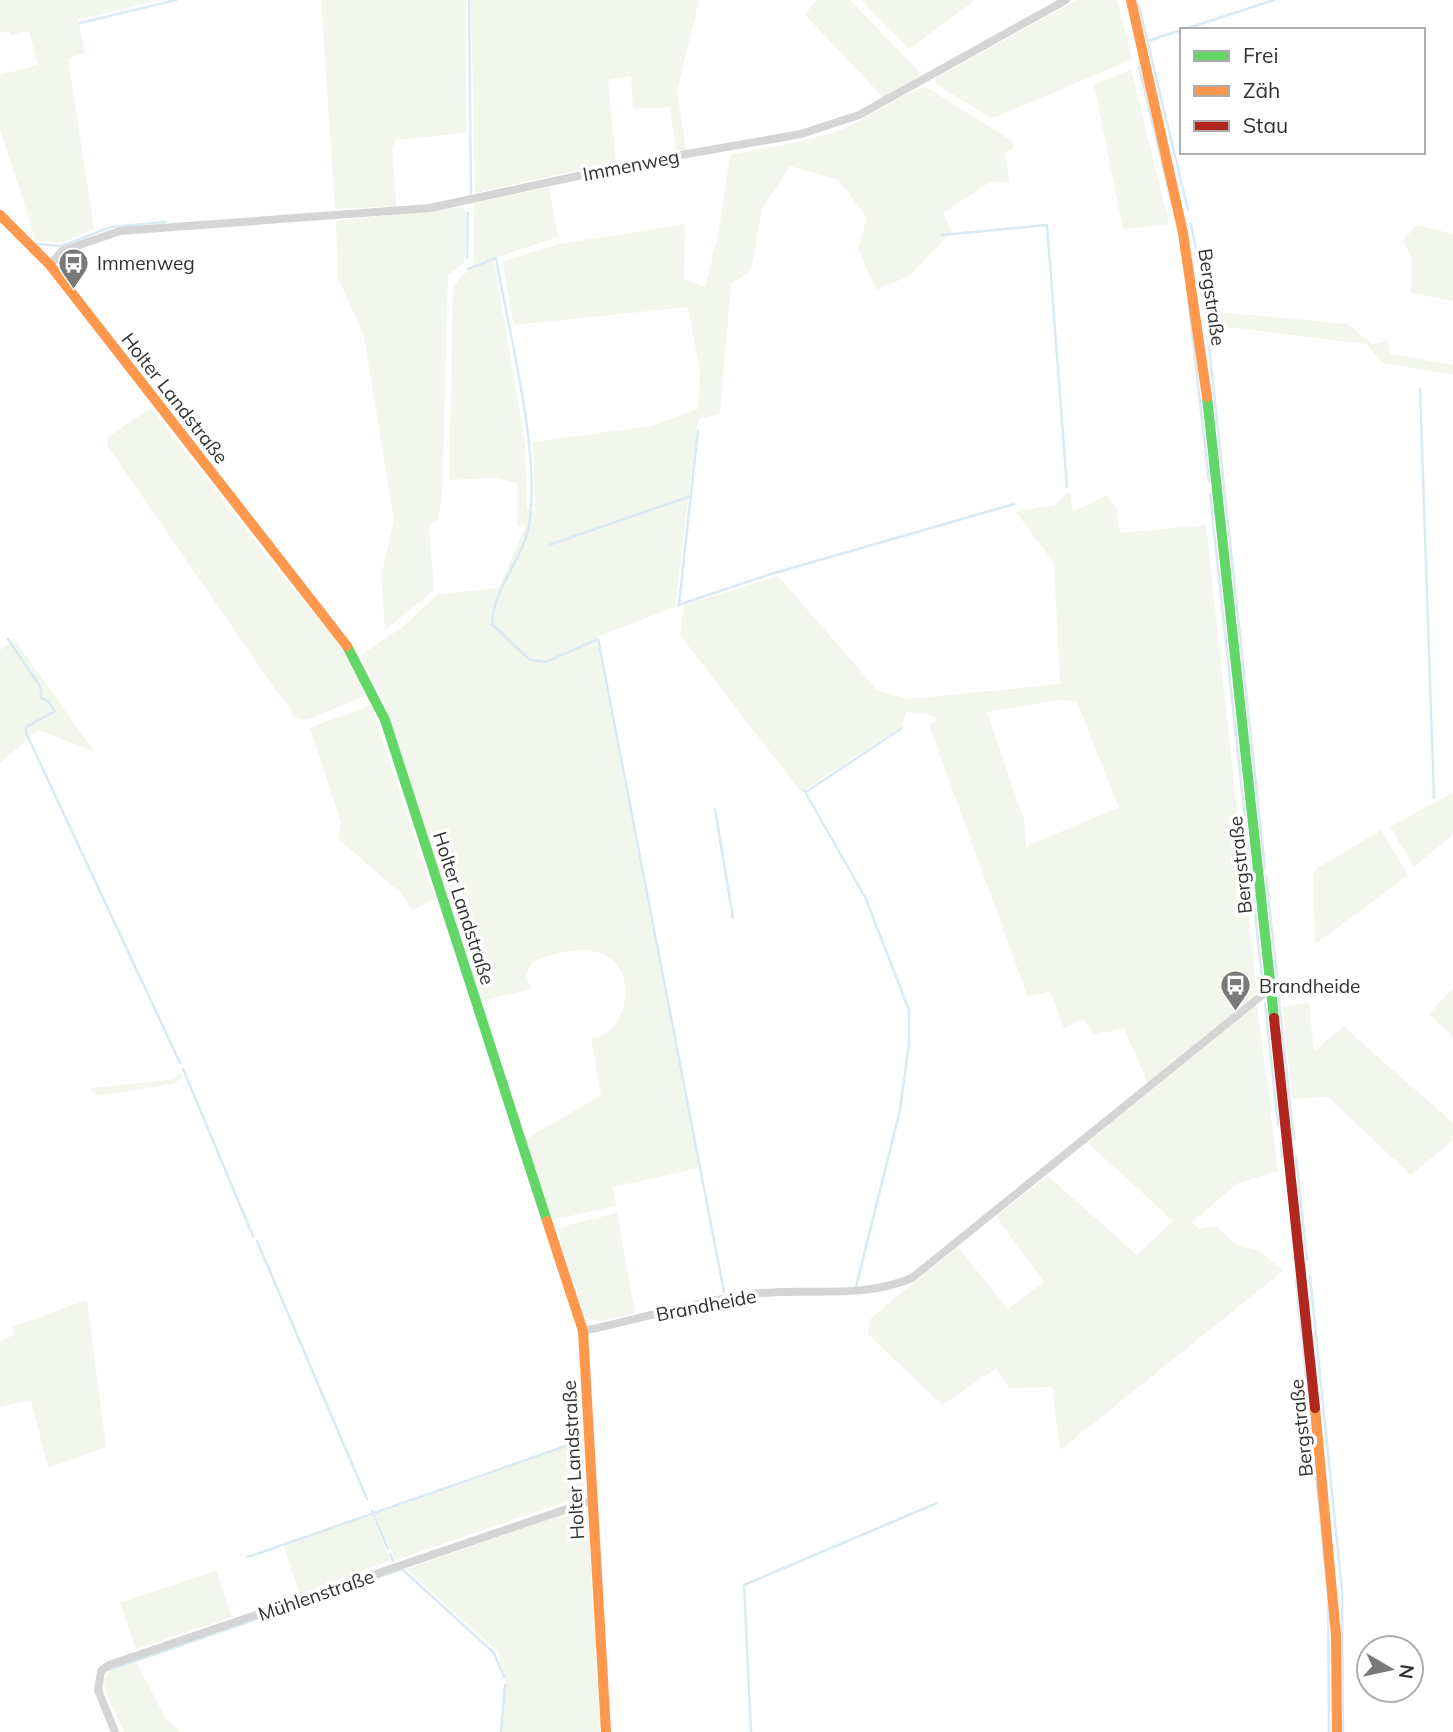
<svg xmlns="http://www.w3.org/2000/svg" width="1453" height="1732" font-family="Mulish,sans-serif">
	<rect width="100%" height="100%" fill="#fff"/>
	<path fill="#f2f6ed" fill-rule="evenodd" d="M 0,0 L 159,0 L 78,20 L 85,53 L 68,58 L 94,229 L 62,243 L 36,241 L 0,129 L 0,75 L 38,65 L 29,31 L 11,36 L 10,31 L 0,33 Z
		M 321,0 L 466,0 L 466,133 L 396,140 L 392,148 L 396,206 L 335,209 Z
		M 471,0 L 699,0 L 677,91 L 686,150 L 676,151 L 670,107 L 633,109 L 631,76 L 608,80 L 616,162 L 475,193 Z
		M 816,0 L 850,0 L 919,72 L 918,77 L 884,98 L 805,15 Z
		M 861,0 L 975,0 L 909,49 Z
		M 1077,0 L 1117,0 L 1132,59 L 996,117 L 989,117 L 936,84 L 936,78 Z
		M 1131,70 L 1169,224 L 1123,229 L 1094,84 Z
		M 926,87 L 1012,141 L 1014,148 L 1005,152 L 1010,183 L 990,182 L 943,213 L 952,232 L 909,276 L 876,290 L 858,248 L 867,218 L 839,180 L 790,166 L 762,209 L 751,270 L 731,284 L 720,414 L 698,419 L 675,607 L 596,637 L 699,1168 L 613,1187 L 616,1206 L 552,1220 L 525,1140 L 601,1095 L 591,1038 C 637,1038 654,912 532,962 L 526,975 L 531,989 L 481,1001 L 385,705 L 361,655 L 404,626 L 438,594 L 499,588 L 526,525 L 517,525 L 517,483 L 496,478 L 449,480 L 453,291 C 460,270 475,268 494,260 L 525,443 L 527,509 L 535,510 L 533,442 L 651,426 L 698,409 L 700,372 L 688,307 L 514,325 L 502,262 L 559,244 L 685,224 L 684,279 L 705,287 L 718,236 L 730,155 C 767,147 810,142 845,128 C 867,119 908,89 926,87 Z
		M 549,187 L 558,237 L 473,265 L 474,203 Z
		M 461,207 L 467,212 L 465,262 L 448,275 L 442,497 L 438,520 L 429,526 L 434,590 L 385,630 L 381,576 L 394,520 L 364,336 L 338,278 L 336,221 Z
		M 1417,225 L 1453,234 L 1453,301 L 1411,293 L 1411,257 L 1403,240 Z
		M 1207,311 L 1348,324 L 1372,344 L 1388,340 L 1390,354 L 1453,365 L 1453,375 L 1383,363 L 1366,344 L 1209,325 Z
		M 151,408 L 278,570 L 351,657 L 371,693 L 307,720 L 291,716 L 292,710 L 277,692 L 107,445 L 108,437 Z
		M 1070,491 L 1073,512 L 1107,495 L 1116,508 L 1120,533 L 1206,525 L 1257,993 L 1149,1086 L 1124,1028 L 1094,1035 L 1084,1019 L 1064,1028 L 1050,991 L 1028,997 L 929,725 L 938,718 L 924,713 L 906,712 L 902,726 L 801,792 L 680,635 L 684,605 L 778,576 L 878,691 L 908,699 L 1060,684 L 1054,563 L 1016,512 L 1055,505 ZM 1061,700 L 1077,701 L 1119,808 L 1026,846 L 1024,820 L 987,712 Z
		M 14,639 L 94,751 L 38,730 L 0,763 L 0,650 Z
		M 371,705 L 435,899 L 412,910 L 401,893 L 338,839 L 341,822 L 310,728 Z
		M 1453,792 L 1453,834 L 1414,867 L 1390,827 Z
		M 1381,830 L 1408,875 L 1315,944 L 1313,871 Z
		M 1453,988 L 1453,1037 L 1429,1014 Z
		M 1309,1003 L 1314,1051 L 1344,1027 L 1453,1123 L 1453,1140 L 1411,1175 L 1328,1097 L 1292,1099 L 1283,1007 Z
		M 1257,1005 L 1278,1171 L 1238,1183 L 1192,1222 L 1199,1229 L 1215,1226 L 1237,1245 L 1258,1250 L 1283,1271 L 1060,1450 L 1052,1387 L 1009,1388 L 996,1368 L 942,1405 L 868,1334 L 871,1318 L 958,1247 L 1008,1309 L 1044,1282 L 996,1216 L 1048,1176 L 1137,1255 L 1173,1221 L 1087,1142 Z
		M 181,1073 L 182,1078 L 173,1084 L 96,1096 L 90,1088 L 170,1080 Z
		M 617,1213 L 635,1313 L 601,1321 L 586,1318 L 557,1228 Z
		M 87,1300 L 106,1447 L 48,1468 L 31,1400 L 0,1407 L 0,1341 L 14,1335 L 12,1327 Z
		M 581,1442 L 584,1491 L 579,1497 L 395,1560 L 375,1514 Z
		M 581,1508 L 588,1515 L 600,1732 L 502,1732 L 506,1685 L 499,1653 L 406,1569 Z
		M 372,1515 L 390,1560 L 300,1594 L 283,1545 Z
		M 216,1571 L 232,1617 L 136,1649 L 120,1603 Z
		M 136,1662 L 166,1719 L 181,1732 L 124,1732 L 105,1691 L 104,1679 L 110,1671 Z"/>
	<g fill="none" stroke-linecap="round" stroke-linejoin="round">
		<path stroke="#dbeaf2" stroke-width="2.5" d="M 469,0 L 471,195
			M 1139,6 L 1188,210
			M 80,23 L 176,0
			M 1182,30 L 1274,0
			M 1148,41 L 1181,30
			M 1139,67 L 1172,205
			M 1191,224 L 1202,281 L 1265,868
			M 942,235 L 1047,225 L 1067,487
			M 37,244 L 62,246 L 111,227 L 166,222
			M 467,258 L 468,213
			M 468,269 L 496,258 C 509,334 539,444 530,519 C 526,557 493,587 492,624 L 530,660 L 546,662 L 598,639 L 724,1292
			M 1188,296 L 1209,482
			M 1420,389 L 1434,798
			M 1210,494 L 1263,987
			M 549,545 L 691,496
			M 679,604 L 698,430
			M 678,605 L 771,574 L 1014,504
			M 8,639 L 41,688 L 41,698 L 48,701 L 55,711 L 26,727 L 26,733 L 180,1063
			M 804,790 L 866,899 L 909,1010 L 909,1043 L 900,1110 L 856,1287
			M 806,792 L 902,728
			M 715,809 L 733,918
			M 1266,875 L 1277,976
			M 1278,990 L 1294,1140
			M 1265,1004 L 1278,1124
			M 183,1069 L 253,1236
			M 1281,1143 L 1282,1157
			M 1296,1157 L 1307,1260
			M 257,1241 L 367,1499
			M 1310,1276 L 1342,1591 L 1343,1732
			M 1296,1280 L 1328,1593 L 1329,1732
			M 372,1511 L 388,1549
			M 390,1554 L 393,1561
			M 248,1557 L 583,1440
			M 402,1569 L 494,1653 L 504,1677
			M 109,1670 L 402,1569
			M 501,1732 L 505,1685
			M 751,1732 L 744,1585 L 937,1503"/>
		<path stroke="#d5d5d5" stroke-width="8" d="M 50,265 L 62,251 L 120,231 L 430,208 L 647,161 L 801,134 L 859,115 L 1066,0
			M 583,1331 C 639,1319 696,1302 752,1294 C 806,1287 860,1300 912,1278 L 1271,988
			M 115,1732 L 98,1690 L 101,1671 L 109,1665 L 593,1500"/>
		<path stroke="#63d668" stroke-width="10" d="M 1207,397 L 1274,1018
			M 347,646 L 385,720 L 547,1221"/>
		<path stroke="#ff974d" stroke-width="10" d="M 1131,0 L 1183,233 L 1207,397
			M 0,215 L 50,265 L 347,646
			M 547,1221 L 583,1331 L 606,1732
			M 1315,1408 L 1336,1635 L 1337,1732"/>
		<path stroke="#b3261e" stroke-width="10" d="M 1274,1018 L 1315,1408"/>
	</g>
	<defs>
		<symbol id="bus-pin" viewBox="-11 -11 22 30"><path d="M0 17L-7.5 6A9.5 9.5 0 1 1 7.5 6Z" fill="#797979" stroke="#fff"/><path d="M-5-6H5V4H4V6H2V4H-2V6H-4V4H-5ZM-3.5-4V0h7V-4ZM-3.5 1.2v1.5H-2V1.2ZM2 1.2v1.5H3.5V1.2Z" fill="#fff"/></symbol>
	</defs>
	<g fill-rule="evenodd">
		<use href="#bus-pin" x="56" y="246" width="35" height="47"/>
		<use href="#bus-pin" x="1218" y="968" width="35" height="47"/>
	</g>
	<g text-anchor="middle" stroke-width="7" stroke-linejoin="round" paint-order="stroke">
		<g font-size="19" fill="#313131" stroke="#fff">
			<text transform="translate(631 165) rotate(-11)" y="7">Immenweg</text>
			<text transform="translate(1212 297) rotate(82)" y="7">Bergstraße</text>
			<text transform="translate(175 398) rotate(52)" y="7">Holter Landstraße</text>
			<text transform="translate(1240 865) rotate(-96)" y="7">Bergstraße</text>
			<text transform="translate(464 908) rotate(72)" y="7">Holter Landstraße</text>
			<text transform="translate(706 1305) rotate(-11)" y="7">Brandheide</text>
			<text transform="translate(1301 1428) rotate(-96)" y="7">Bergstraße</text>
			<text transform="translate(573 1460) rotate(-93)" y="7">Holter Landstraße</text>
			<text transform="translate(316 1595) rotate(-19)" y="7">Mühlenstraße</text>
		</g>
		<g font-size="19" fill="#313131" stroke="#fff" text-anchor="start">
			<text x="97" y="270">Immenweg</text>
			<text x="1259" y="993">Brandheide</text>
		</g>
	</g>
	<rect x="1180" y="28" width="245" height="126" fill="#ffffff" stroke="#adadad" stroke-width="2"/>
	<rect x="1194" y="51" width="35" height="10" fill="#63d668" stroke="#adadad" stroke-width="2"/>
	<text x="1243" y="63" font-size="21" fill="#313131">Frei</text>
	<rect x="1194" y="86" width="35" height="10" fill="#ff974d" stroke="#adadad" stroke-width="2"/>
	<text x="1243" y="98" font-size="21" fill="#313131">Zäh</text>
	<rect x="1194" y="121" width="35" height="10" fill="#b3261e" stroke="#adadad" stroke-width="2"/>
	<text x="1243" y="133" font-size="21" fill="#313131">Stau</text>
	<g transform="translate(1390 1669) rotate(99)"><circle r="33" fill="#ffffff" stroke="#adadad" stroke-width="2"/>
	<path d="M0-5L12 26L0 18L-12 26Z" fill="#797979"/>
	<text y="-10" font-size="19" font-weight="bold" text-anchor="middle" fill="#313131">N</text>
	</g>
</svg>
